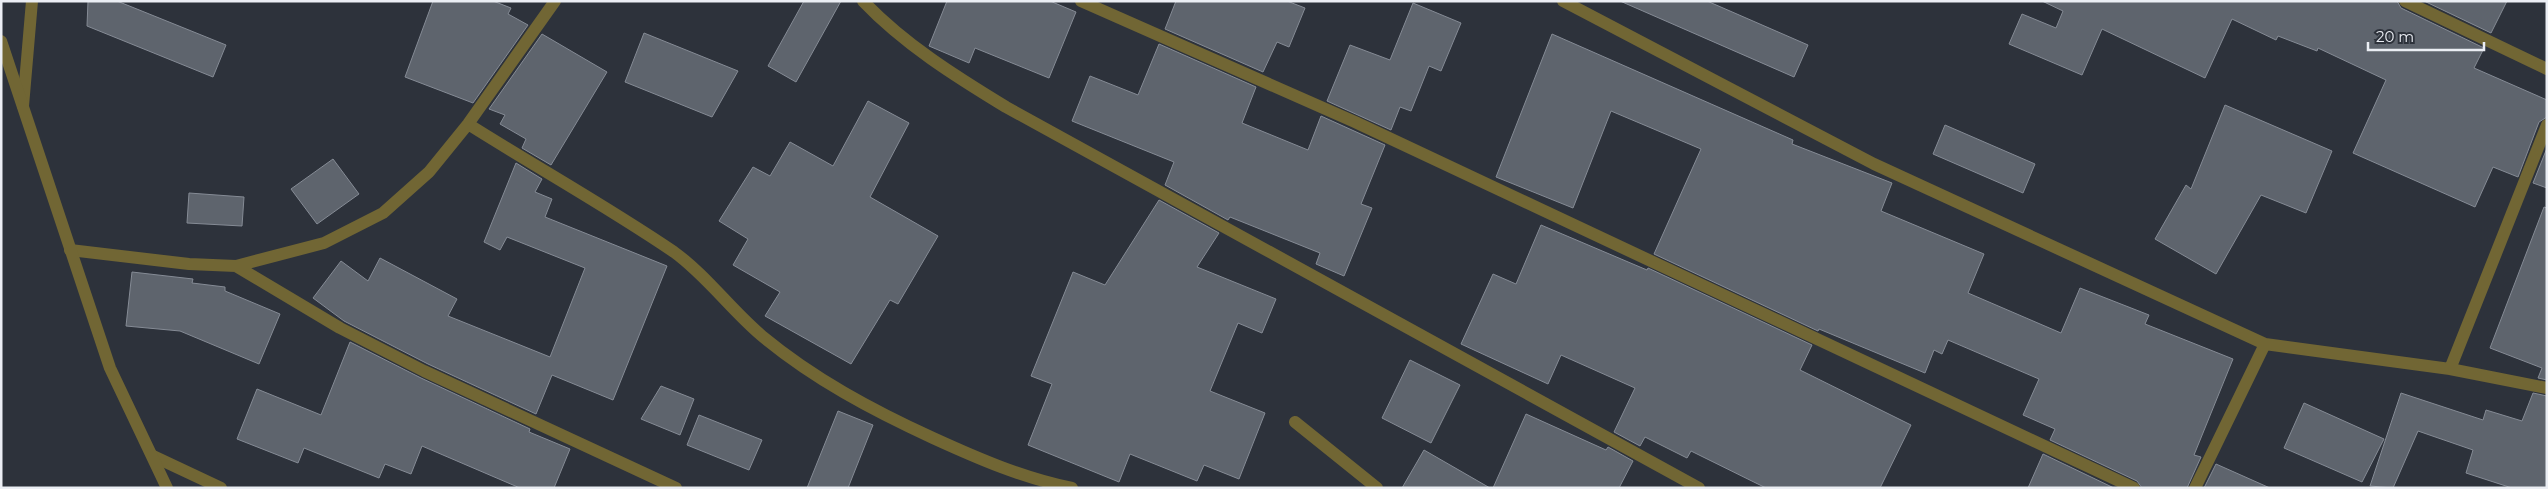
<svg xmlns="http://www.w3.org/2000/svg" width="2548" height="489" font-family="Montserrat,sans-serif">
	<rect width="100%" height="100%" fill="#2d323b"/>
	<path fill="#5e646d" stroke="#858b95" d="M 88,1 L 117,1 L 226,45 L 213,77 L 87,26 Z
		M 433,1 L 493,1 L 511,8 L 508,14 L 528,25 L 473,103 L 405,77 Z
		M 804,1 L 841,1 L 796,82 L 768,66 Z
		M 947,1 L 1050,1 L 1076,12 L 1049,78 L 975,48 L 969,63 L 929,46 Z
		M 1176,1 L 1287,1 L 1305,8 L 1289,47 L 1277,42 L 1263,72 L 1165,29 Z
		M 1620,1 L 1707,1 L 1808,45 L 1794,77 Z
		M 2042,1 L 2397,1 L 2401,8 L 2484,48 L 2474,68 L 2547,100 L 2547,117 L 2539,122 L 2518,177 L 2493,167 L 2475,207 L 2353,153 L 2386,80 L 2318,48 L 2317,51 L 2278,36 L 2276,40 L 2232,19 L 2205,78 L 2102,29 L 2082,75 L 2009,44 L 2022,14 L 2056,28 L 2063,11 Z
		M 2424,1 L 2507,1 L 2491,33 Z
		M 1413,3 L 1461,23 L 1441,71 L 1429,66 L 1411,111 L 1400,107 L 1391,130 L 1327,101 L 1350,45 L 1390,60 Z
		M 644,33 L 738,71 L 712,117 L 625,82 Z
		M 542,34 L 607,72 L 551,165 L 522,148 L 526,139 L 500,124 L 505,115 L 489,109 Z
		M 1552,34 L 1793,140 L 1792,144 L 1892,183 L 1881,211 L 1984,254 L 1968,293 L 2061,333 L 2080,288 L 2149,315 L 2145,324 L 2233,359 L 2194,455 L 2201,457 L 2187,488 L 2142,488 L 2137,481 L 2050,440 L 2055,429 L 2023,415 L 2039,379 L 1948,340 L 1942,354 L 1934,350 L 1925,373 L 1819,329 L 1818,331 L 1654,254 L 1701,149 L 1611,111 L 1573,208 L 1496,177 Z
		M 1159,44 L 1256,87 L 1242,123 L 1308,150 L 1321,116 L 1385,145 L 1361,204 L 1372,208 L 1344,276 L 1316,264 L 1320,253 L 1230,217 L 1228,220 L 1165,185 L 1174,162 L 1072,121 L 1090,76 L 1138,95 Z
		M 868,101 L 909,123 L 870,197 L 938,236 L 898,304 L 890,300 L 851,364 L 765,316 L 780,292 L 733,265 L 748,239 L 719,221 L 753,167 L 770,176 L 790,142 L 833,166 Z
		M 2225,105 L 2332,151 L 2306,213 L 2261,195 L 2216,274 L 2155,239 L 2186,185 L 2191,189 Z
		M 1945,125 L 2035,164 L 2023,193 L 1933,154 Z
		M 2547,148 L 2547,188 L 2533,183 Z
		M 333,159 L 359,194 L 317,224 L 291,189 Z
		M 516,163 L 542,179 L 535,192 L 552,199 L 545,217 L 667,266 L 613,400 L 552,375 L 536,414 L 428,364 L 344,321 L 313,298 L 341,261 L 368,281 L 380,258 L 457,299 L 448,316 L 550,357 L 585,268 L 507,237 L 500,250 L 484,242 Z
		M 189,193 L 244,197 L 242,226 L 187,223 Z
		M 1159,200 L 1219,233 L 1197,267 L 1276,299 L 1262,333 L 1238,323 L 1210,391 L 1265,413 L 1239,479 L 1204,465 L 1197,481 L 1130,454 L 1119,482 L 1028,445 L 1052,384 L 1031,376 L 1073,272 L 1105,285 Z
		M 2544,207 L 2547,208 L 2547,380 L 2538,378 L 2542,368 L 2490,348 Z
		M 1541,225 L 1647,270 L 1648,268 L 1812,345 L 1800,370 L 1911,425 L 1880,488 L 1766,488 L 1691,451 L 1687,458 L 1645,437 L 1640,446 L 1614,432 L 1635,388 L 1561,355 L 1548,384 L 1461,344 L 1493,274 L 1516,284 Z
		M 132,272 L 193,279 L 192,283 L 225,287 L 225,291 L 280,314 L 259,364 L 180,331 L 126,326 Z
		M 350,342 L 421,378 L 530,429 L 529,432 L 570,449 L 554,488 L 520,488 L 422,446 L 411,474 L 385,464 L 379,478 L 304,448 L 298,463 L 237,439 L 257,389 L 321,415 Z
		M 1410,360 L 1460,385 L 1431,443 L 1382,418 Z
		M 661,386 L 694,399 L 680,435 L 641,419 Z
		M 2401,393 L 2483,420 L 2486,410 L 2522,421 L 2533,393 L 2547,396 L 2547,488 L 2512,488 L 2466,473 L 2473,450 L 2418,431 L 2393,488 L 2370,486 Z
		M 2304,403 L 2384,439 L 2362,482 L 2284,448 Z
		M 838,411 L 873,425 L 848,488 L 807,488 Z
		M 1526,414 L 1606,450 L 1608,447 L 1633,461 L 1619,488 L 1493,488 Z
		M 699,415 L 762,440 L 749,470 L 687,445 Z
		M 1424,450 L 1490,488 L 1402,488 Z
		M 2043,454 L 2114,488 L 2028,488 Z
		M 2216,464 L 2270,488 L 2204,488 Z"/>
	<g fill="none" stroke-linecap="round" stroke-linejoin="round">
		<path stroke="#716634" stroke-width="12" d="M 863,1 C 904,44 955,76 1006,107 L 1699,488
			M 1081,1 L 1355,122 L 2134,488
			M 1563,1 L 1874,164 L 2265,344 L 2450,369 L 2547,388
			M 2405,1 L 2547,69
			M 23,106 L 32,1
			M 468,124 C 536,167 608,207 674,252 C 707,276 731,310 762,336 C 814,379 872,410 933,438 C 979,459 1023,478 1072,488
			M 70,250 L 189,264 L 236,266 L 324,243 L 383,213 L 429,172 L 468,124 L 555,1
			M 236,266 L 340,328 L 424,371 L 676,488
			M 2450,369 L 2547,125
			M 1295,422 L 1377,488
			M 153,456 L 221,488
			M 2195,488 L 2265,344"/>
		<path stroke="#716634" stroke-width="12" d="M 1,41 L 110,368 L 167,488"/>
	</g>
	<rect width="2548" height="489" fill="none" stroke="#ebeef4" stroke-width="5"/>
	<path d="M2368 42v8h116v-8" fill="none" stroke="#ebeef4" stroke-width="2.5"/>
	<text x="2376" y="42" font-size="15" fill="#ebeef4" stroke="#2d323b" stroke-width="4" paint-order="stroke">20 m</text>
</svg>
